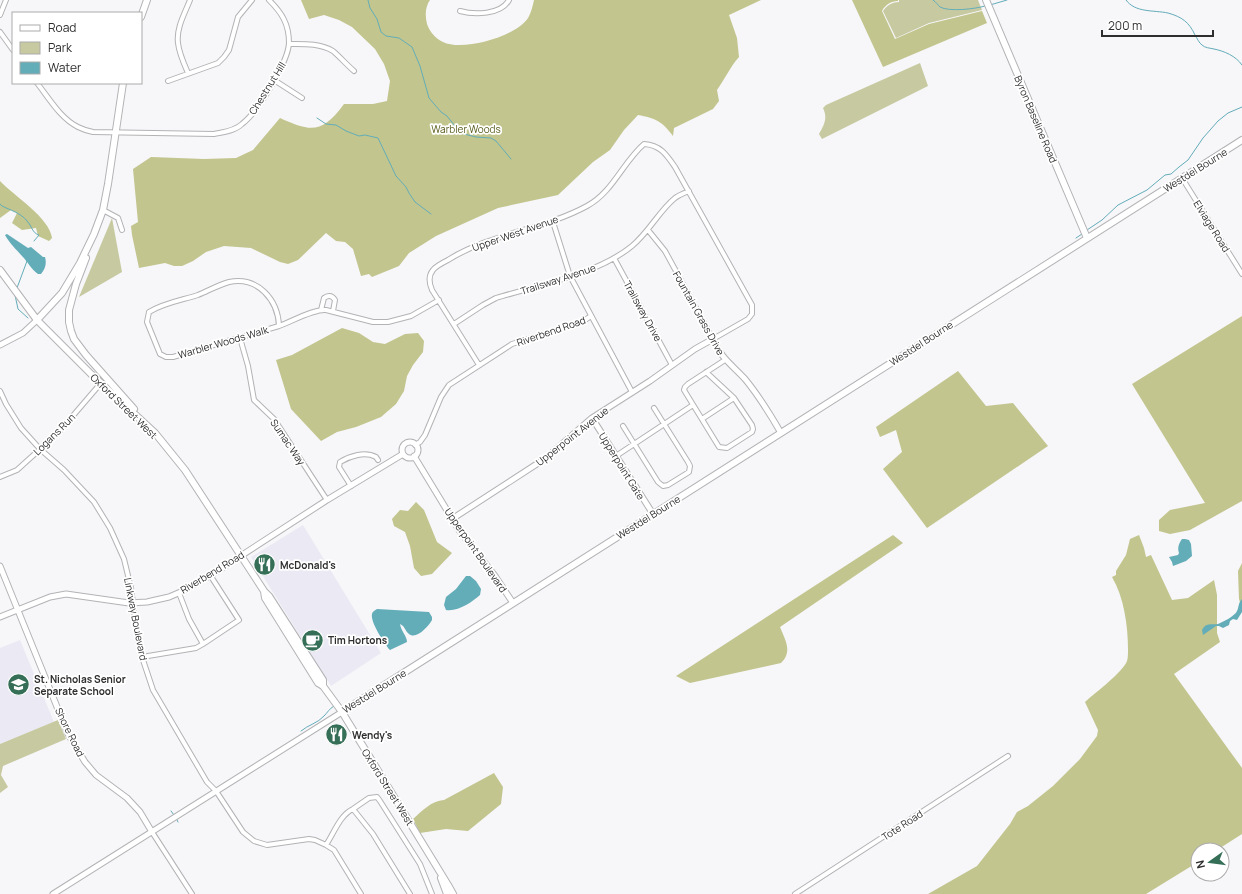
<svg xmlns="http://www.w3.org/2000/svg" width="1242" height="894" font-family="Manrope,sans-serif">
	<rect width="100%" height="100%" fill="#f7f6f9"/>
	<path fill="#ebeaf4" d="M 303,525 L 381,653 L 331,686 L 251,557 Z
		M 20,640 L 54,722 L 0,744 L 0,648 Z"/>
	<path fill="#c7caa1" d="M 899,0 L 978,0 L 982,10 L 929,23 L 896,38 L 883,11 C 887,5 893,2 899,2 Z
		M 920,63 L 928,86 L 822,139 L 819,134 C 824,125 828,118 823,108 L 826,105 Z
		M 112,218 L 122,272 L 79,297 Z
		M 58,720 L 66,739 L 3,766 L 1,775 L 8,787 L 0,793 L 0,744 Z"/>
	<path fill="#c2c58d" d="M 301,0 L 430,0 C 425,7 425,16 427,24 C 430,32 435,38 443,42 C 463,52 517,36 528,18 C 531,13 533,5 534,0 L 761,0 L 729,15 L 737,38 L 739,57 C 730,67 725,79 717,90 L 719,101 L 713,109 L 674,128 L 673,136 C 662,121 655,118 638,115 L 624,130 L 610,150 L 593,162 L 558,195 L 498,208 L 436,236 L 409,253 L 399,266 L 372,277 L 369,274 L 361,276 L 353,249 L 345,242 L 336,241 L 326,233 L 298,260 L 288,264 L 280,262 L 251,248 L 224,246 L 206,252 L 193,261 L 182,266 L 174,266 L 165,263 L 139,268 L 132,235 L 131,226 L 138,222 L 133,169 L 151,157 L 204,159 L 236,158 L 253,150 L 280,118 C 311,132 322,134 344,104 L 373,104 L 387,101 L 390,81 L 384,64 L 375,49 L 352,27 L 339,20 L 324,15 L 309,19 Z
		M 852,0 L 898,0 L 898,1 C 891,1 885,5 882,11 L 895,39 L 929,24 L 982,11 L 987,23 L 883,67 Z
		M 0,181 C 13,195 50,218 52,238 L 49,241 L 38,236 L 36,228 L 22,230 L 12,223 L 17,213 L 11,210 L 0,218 Z
		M 1242,316 L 1242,501 L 1190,530 L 1170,534 L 1159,531 L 1159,520 L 1170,510 L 1205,503 L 1132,384 Z
		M 342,328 L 359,333 L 373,342 L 385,344 L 405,334 L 418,333 L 424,341 L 423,352 L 413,365 L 407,376 L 404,391 L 396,404 L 381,417 L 356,427 L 337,432 L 321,441 L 291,409 L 276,360 L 292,355 Z
		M 958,371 L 986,406 L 1013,403 L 1048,446 L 927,528 L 883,469 L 902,452 L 896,430 L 880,437 L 876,427 Z
		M 416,502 L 424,510 L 437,542 L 452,553 L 432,574 L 421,576 L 414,568 L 410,546 L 405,532 L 394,526 L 392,519 L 400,510 L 408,511 Z
		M 893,535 L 903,543 L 780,627 C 785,640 793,651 781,663 L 690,683 L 676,676 Z
		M 1139,535 L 1144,548 L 1146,557 L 1151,555 L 1172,600 L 1188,598 L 1214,580 L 1217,595 L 1217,633 L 1220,642 L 1174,674 L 1242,768 L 1242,834 L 1217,850 L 1198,850 L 1198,862 L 1146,894 L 928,894 L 977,866 L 1010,824 L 1017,812 L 1028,806 L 1053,786 L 1080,759 L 1097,736 L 1098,730 L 1085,702 C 1095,693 1123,672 1127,661 C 1128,658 1128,653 1128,649 C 1128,626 1124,597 1112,577 L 1116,575 L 1116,571 L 1126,555 L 1130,539 Z
		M 1242,563 L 1242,609 L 1239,599 L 1238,571 Z
		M 494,773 L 503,787 L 501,804 L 468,831 L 446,829 L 420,833 L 413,819 C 422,811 431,801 444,800 Z"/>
	<path fill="#63adb9" d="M 7,234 L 28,248 L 31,247 L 43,257 L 45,257 C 47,264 45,269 41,274 L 38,274 C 31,269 28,262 22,256 C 16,249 10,244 5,235 Z
		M 1185,539 L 1189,540 L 1191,544 L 1192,556 L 1186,561 L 1173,566 L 1172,562 L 1169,557 L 1178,555 L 1179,553 C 1177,548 1179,543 1182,539 Z
		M 466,576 L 470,576 L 476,581 L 481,589 L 480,595 C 472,602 458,612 446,610 L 444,605 L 446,597 L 456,589 Z
		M 1242,599 L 1242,612 L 1237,620 L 1233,619 L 1230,621 L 1229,625 L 1223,628 L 1219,626 L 1216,626 L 1203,635 L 1202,630 C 1206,622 1211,625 1218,624 C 1223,622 1235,616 1237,611 C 1239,607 1238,603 1242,599 Z
		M 377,609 L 429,612 L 432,617 L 432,620 C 429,626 416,640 409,634 C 405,631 405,626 400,624 C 401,631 407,636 407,642 L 390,650 C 385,644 370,622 372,614 C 373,611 374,611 377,609 Z"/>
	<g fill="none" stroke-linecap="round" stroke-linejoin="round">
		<path stroke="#63adb9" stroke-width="1" d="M 368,0 L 370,8 L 377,19 L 381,32 L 386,36 L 399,38 L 412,47 L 420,66 L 429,98 L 441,112 L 447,116 L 458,130 L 464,134 L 476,137 L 491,138 L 496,141 L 511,159
			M 933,0 C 936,2 938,5 940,7 C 949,12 975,9 985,6
			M 1126,0 C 1135,13 1154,10 1168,13 C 1182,17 1189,22 1195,35 C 1197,38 1199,43 1202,45 C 1205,48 1210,48 1214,49 C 1224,51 1236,56 1242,65
			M 990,5 L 1007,0
			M 317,118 L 326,124 L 336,125 L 346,131 L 359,136 L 365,135 L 378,138 L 396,176 L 406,187 L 409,193 L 415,202 L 431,214
			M 0,204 L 2,206 C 10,210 21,213 27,221 C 32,226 32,233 39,235 L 34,241
			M 1087,230 L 1102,220 L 1118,205 L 1147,190 L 1165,175 L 1171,174 L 1179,167 L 1188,160 L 1203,138 L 1218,121 L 1228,113 L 1242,107
			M 1076,238 L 1082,234
			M 17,288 L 27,261
			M 15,295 L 18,309 L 28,318
			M 301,731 C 308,725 318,723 324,716 C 328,712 329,709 334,706
			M 171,811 L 174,815
			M 176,818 L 178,822"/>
		<defs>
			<path id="minor" d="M 460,11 C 474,15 501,15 509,0
				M 0,15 L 6,0
				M 0,32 L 13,50
				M 289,44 C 303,44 320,43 333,51 C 340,57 347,65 354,71
				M 188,73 C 184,64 179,53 178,43 C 176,28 185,13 190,0
				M 274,80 L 302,98
				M 168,81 L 218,63 L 224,57 L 229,50 L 238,17 L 252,0
				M 37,83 C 49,98 60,118 78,127 C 82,129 88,131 93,132 L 214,134 C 223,132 235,131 242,124 C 258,112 288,62 289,43 C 289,24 282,13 269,0
				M 1182,178 L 1242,274
				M 103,210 L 118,218 L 122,230
				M 553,222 L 570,276 L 632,392
				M 614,258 L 672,365
				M 321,310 L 324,298 C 328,295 332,295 335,300 L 333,311
				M 454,324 L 483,305 L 496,298 C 539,285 598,274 632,246 C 649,232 659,211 675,198 C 679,195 684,193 689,191
				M 279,326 C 278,300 258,276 229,282 C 218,285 208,291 198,295 C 182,300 163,303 149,312 L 147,322 L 160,354 L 166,357 L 173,357 L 279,326 C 293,321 313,309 326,310 L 373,322 L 388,322 L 411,316 L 439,300
				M 240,338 L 248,366 L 254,400 L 274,419 L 327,500
				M 479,365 L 432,290 C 429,283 428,276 433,270 C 436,266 444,262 448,260 C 491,233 543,230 587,206 C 613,192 623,162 644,144 C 660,145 666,154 675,167 L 752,305 L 752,314 L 748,319 L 713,339 L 665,251 L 648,230
				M 706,372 L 734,398 L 752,425 L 753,429 L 752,432 L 727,448 L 719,447 L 684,390 L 685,387 L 688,384 L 725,360
				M 0,391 L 6,404 L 21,428 L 40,449 L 64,470 L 94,502 L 110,528 L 124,559 L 131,588 L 138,641 L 142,657 L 153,690 L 207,782 L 216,791 L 243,832 L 254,841 L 267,845 L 309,839 L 315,840 L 326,845 L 334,850 L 361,894
				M 702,419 L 734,398
				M 623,426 L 658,482 L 663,486 L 668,485 L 689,472 L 690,466 L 688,462 L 654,408
				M 415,445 L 420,442 L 425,435 L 441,397 L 449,385 L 512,344 L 582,322 L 591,316
				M 616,456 L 693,405
				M 0,477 L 17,470 L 59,432 L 101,383
				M 351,486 L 339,467 L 340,462 C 350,456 365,451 376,457 L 378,460
				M 179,593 L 189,619 L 203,644 L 239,620 L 210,575
				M 142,657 L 196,648 L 203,644
				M 152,832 L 192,894
				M 326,845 C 334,833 340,815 353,809
				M 410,894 L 373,834 L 353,809 L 369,798 L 377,797 L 380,801 L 420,864 L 432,894
				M 795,894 L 1008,756"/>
			<path id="tertiary" d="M 0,345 L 23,333 L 37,320
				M 592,418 L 653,514
				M402 450a8 8 0 1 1 16 0a8 8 0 1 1-16 0Z
				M 414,456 L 459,530 L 495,576 L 513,603
				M 452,519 L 546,458 L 592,418 L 650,381 L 695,349 L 713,339 C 721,358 731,364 745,379 C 759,396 770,414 781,433
				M 0,566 L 68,734 L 85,762 L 96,775 L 127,798 L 140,812 L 152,832
				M 0,617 L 50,597 L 66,594 L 129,603 L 147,602 L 169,597 L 183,591 L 216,572 L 327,500 L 403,454
				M 53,894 L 342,712"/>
			<path id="secondary" d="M 986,0 L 1087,238
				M 141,17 L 147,0
				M 86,258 L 76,284 L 69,310 L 69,322 L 71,331 L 74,339 L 86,355 L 134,409
				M 0,270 L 37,320 L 91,374 L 155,433 L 185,470 L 264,591 L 269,596 L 323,680 L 323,686
				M 37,320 L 62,293 L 80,263 L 94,234 L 103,210 L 108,184 L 123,83
				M 264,591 L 265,598 L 318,683 L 323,686 L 342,712 L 448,885 L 453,894
				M 342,712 L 1242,140
				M 441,878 L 447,894"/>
		</defs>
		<use href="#minor" stroke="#b3b2b5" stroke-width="6"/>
		<use href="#tertiary" stroke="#b3b2b5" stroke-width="7"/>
		<use href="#secondary" stroke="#b3b2b5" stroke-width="8"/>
		<use href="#minor" stroke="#fff" stroke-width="4"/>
		<use href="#tertiary" stroke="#fff" stroke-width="5"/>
		<use href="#secondary" stroke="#fff" stroke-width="6"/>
	</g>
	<defs>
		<symbol id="restaurant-disc" viewBox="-11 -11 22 22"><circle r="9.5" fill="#366f57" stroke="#fff"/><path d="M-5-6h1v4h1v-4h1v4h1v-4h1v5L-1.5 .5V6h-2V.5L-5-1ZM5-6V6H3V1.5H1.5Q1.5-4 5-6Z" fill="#fff"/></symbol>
		<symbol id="cafe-disc" viewBox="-11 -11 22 22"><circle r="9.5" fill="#366f57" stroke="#fff"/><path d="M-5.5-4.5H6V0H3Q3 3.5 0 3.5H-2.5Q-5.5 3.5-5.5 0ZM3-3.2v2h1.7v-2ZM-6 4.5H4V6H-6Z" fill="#fff"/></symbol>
		<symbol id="school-disc" viewBox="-11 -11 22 22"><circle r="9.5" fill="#366f57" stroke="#fff"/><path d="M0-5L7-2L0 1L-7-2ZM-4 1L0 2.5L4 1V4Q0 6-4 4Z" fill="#fff"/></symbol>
	</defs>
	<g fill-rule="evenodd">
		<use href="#restaurant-disc" x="252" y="552" width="25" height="25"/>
		<use href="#cafe-disc" x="300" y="628" width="25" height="25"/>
		<use href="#school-disc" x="6" y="672" width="25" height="25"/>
		<use href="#restaurant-disc" x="324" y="722" width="25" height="25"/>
	</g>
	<g text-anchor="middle" stroke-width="3.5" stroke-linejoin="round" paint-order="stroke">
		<g font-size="10" fill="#2f2e2f" stroke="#fff">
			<text transform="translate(267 88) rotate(-58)" y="4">Chestnut Hill</text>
			<text transform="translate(1036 119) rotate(67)" y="4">Byron Baseline Road</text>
			<text transform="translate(1195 170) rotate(-32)" y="4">Westdel Bourne</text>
			<text transform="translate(1212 226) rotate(58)" y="4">Elviage Road</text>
			<text transform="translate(515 233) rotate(-19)" y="4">Upper West Avenue</text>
			<text transform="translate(558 279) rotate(-18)" y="4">Trailsway Avenue</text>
			<text transform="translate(643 311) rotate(61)" y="4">Trailsway Drive</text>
			<text transform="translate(699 313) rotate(61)" y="4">Fountain Grass Drive</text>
			<text transform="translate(551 331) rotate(-19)" y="4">Riverbend Road</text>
			<text transform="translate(223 342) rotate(-16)" y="4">Warbler Woods Walk</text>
			<text transform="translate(921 343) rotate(-33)" y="4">Westdel Bourne</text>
			<text transform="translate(124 406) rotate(44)" y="4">Oxford Street West</text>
			<text transform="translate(54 434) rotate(-45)" y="4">Logans Run</text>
			<text transform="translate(572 436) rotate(-38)" y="4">Upperpoint Avenue</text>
			<text transform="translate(288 442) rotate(56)" y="4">Sumac Way</text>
			<text transform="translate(622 466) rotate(58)" y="4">Upperpoint Gate</text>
			<text transform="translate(648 517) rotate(-32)" y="4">Westdel Bourne</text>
			<text transform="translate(476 550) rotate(55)" y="4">Upperpoint Boulevard</text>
			<text transform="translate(212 572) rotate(-31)" y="4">Riverbend Road</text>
			<text transform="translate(136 619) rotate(79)" y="4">Linkway Boulevard</text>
			<text transform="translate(374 691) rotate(-32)" y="4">Westdel Bourne</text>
			<text transform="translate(70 732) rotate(64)" y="4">Shore Road</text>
			<text transform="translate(388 787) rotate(58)" y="4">Oxford Street West</text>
			<text transform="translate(902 825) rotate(-33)" y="4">Tote Road</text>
		</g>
		<g font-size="10" fill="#595b1c" stroke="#fff">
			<text x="466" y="133">Warbler Woods</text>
		</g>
		<g font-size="10" font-weight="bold" fill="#2f2e2f" stroke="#fff" text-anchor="start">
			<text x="280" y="569">McDonald's</text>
			<text x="328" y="644">Tim Hortons</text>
			<text x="34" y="683">St. Nicholas Senior<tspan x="34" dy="12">Separate School</tspan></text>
			<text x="352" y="739">Wendy's</text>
		</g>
	</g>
	<rect x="12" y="12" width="130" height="72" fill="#ffffff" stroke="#acabac"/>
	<rect x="20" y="25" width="20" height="6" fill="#ffffff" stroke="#acabac"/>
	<text x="48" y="32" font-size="12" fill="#2f2e2f">Road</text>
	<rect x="20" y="42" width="20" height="12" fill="#c7caa1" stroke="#acabac"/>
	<text x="48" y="52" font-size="12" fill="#2f2e2f">Park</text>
	<rect x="20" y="62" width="20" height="12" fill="#63adb9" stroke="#acabac"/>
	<text x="48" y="72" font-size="12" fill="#2f2e2f">Water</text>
	<g transform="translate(1210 862) rotate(256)"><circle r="19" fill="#ffffff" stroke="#acabac"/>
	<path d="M0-3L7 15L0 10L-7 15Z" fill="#366f57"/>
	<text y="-6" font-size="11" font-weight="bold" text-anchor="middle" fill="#2f2e2f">N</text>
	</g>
	<path d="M1102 30v6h111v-6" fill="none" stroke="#2f2e2f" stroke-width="2"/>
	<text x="1108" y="30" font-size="12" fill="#2f2e2f" stroke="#ffffff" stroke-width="3" paint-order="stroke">200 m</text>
</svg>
